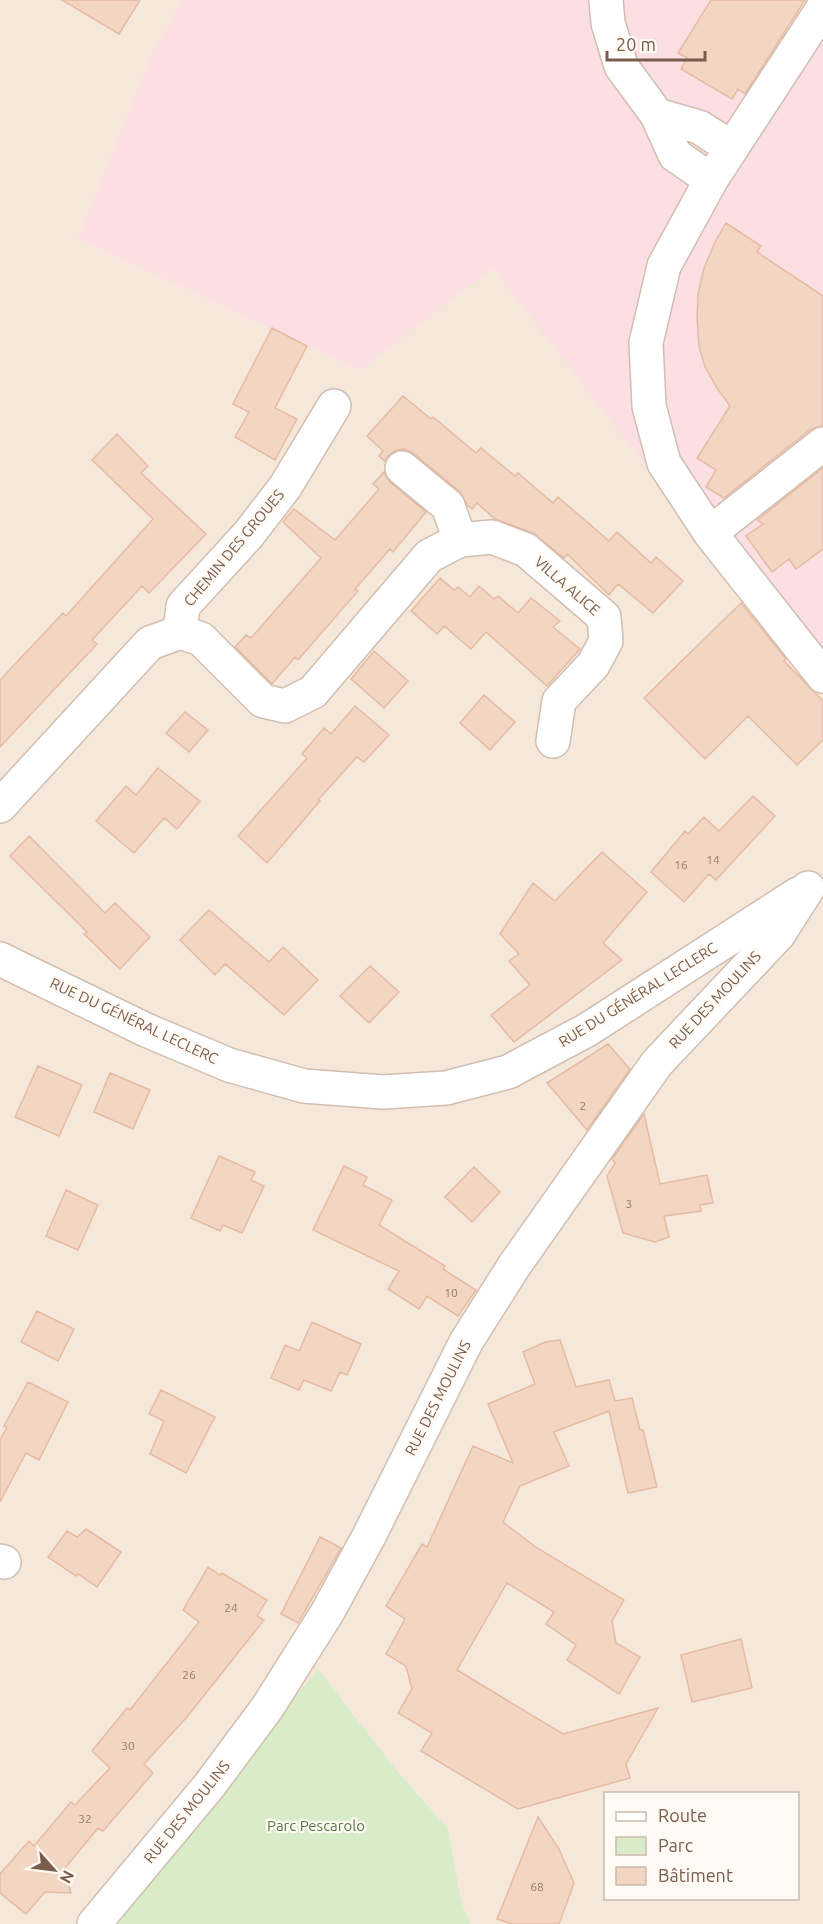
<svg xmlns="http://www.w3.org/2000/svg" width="823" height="1924" font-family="Ubuntu,sans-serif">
	<rect width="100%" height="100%" fill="#fdf6ec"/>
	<path fill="#f5e8da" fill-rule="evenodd" d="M 0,0 L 823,0 L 823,1924 L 0,1924 ZM 606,1794 L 798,1794 L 798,1898 L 606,1898 Z"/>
	<path fill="#fbdfe3" d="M 179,0 L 823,0 L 823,689 L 724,568 L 493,268 L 360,370 L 78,238 L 151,56 L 181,2 Z"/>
	<path fill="#d8ecc9" d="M 318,1669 L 397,1771 L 448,1829 L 461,1901 L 470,1924 L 110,1924 Z"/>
	<path fill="#f3d5c3" stroke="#e6bba3" stroke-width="1.5" d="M 62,0 L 140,0 L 119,34 Z
		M 711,0 L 805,0 L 745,94 L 738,89 L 732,99 L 681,69 L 687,58 L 678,53 Z
		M 726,223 L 761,246 L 757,252 L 823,296 L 823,426 L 811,429 L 724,498 L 706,487 L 716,470 L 697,458 L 730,406 L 717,388 L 705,367 L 699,346 L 697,318 L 698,295 L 703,271 L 714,244 Z
		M 272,328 L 307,346 L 275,408 L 297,419 L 275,460 L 235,437 L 249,412 L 233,404 Z
		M 403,396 L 431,419 L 433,417 L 476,453 L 481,448 L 515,476 L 518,473 L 553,503 L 558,497 L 609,541 L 617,532 L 651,563 L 656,557 L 683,581 L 653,613 L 618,584 L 609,595 L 567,554 L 564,558 L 533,533 L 495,519 L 477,503 L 472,509 L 467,505 L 460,492 L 413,453 L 405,449 L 396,450 L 388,456 L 385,461 L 379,456 L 383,451 L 367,436 Z
		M 117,434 L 148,466 L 141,473 L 206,534 L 149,593 L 142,586 L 92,640 L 97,644 L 0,747 L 0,680 L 63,613 L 66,616 L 153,519 L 92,460 Z
		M 823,468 L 823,549 L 796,569 L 789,559 L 772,572 L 746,536 L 763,524 L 757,520 Z
		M 384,472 L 390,482 L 426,512 L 393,552 L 390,549 L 355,589 L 358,591 L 298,660 L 295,657 L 272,684 L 235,647 L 246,635 L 251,638 L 321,558 L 283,522 L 294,509 L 335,540 L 379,489 L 373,484 Z
		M 440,578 L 454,590 L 458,587 L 470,597 L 479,586 L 494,599 L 498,596 L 518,613 L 531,598 L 560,621 L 553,627 L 580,649 L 547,686 L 486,632 L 471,649 L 444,626 L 437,634 L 411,611 Z
		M 741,603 L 786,659 L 784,661 L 823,701 L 823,740 L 797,765 L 748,716 L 705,759 L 644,698 Z
		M 374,651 L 408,681 L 384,708 L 351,679 Z
		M 484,695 L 515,722 L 490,750 L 460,723 Z
		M 355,706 L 389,735 L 364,762 L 357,757 L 318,800 L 320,801 L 267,863 L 238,836 L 307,758 L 302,754 L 324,728 L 331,734 Z
		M 185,712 L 208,730 L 189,752 L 166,733 Z
		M 158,768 L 200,801 L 177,829 L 164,818 L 134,853 L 96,821 L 126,786 L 136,795 Z
		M 753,796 L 775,816 L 716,880 L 709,874 L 684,902 L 651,872 L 685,831 L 688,834 L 704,817 L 719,831 Z
		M 29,836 L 105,913 L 115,903 L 150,937 L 120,969 L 84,934 L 87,932 L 10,856 Z
		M 602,852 L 647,892 L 603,943 L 622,960 L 514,1042 L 491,1015 L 530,985 L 509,961 L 519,954 L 500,934 L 533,883 L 555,901 Z
		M 209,910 L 269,962 L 283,947 L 318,980 L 284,1015 L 225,964 L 215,975 L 180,940 Z
		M 370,966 L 399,992 L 369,1023 L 340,996 Z
		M 608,1044 L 630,1069 L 587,1130 L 547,1083 Z
		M 38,1066 L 82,1085 L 59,1136 L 15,1117 Z
		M 110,1073 L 150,1090 L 133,1129 L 94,1112 Z
		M 644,1114 L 660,1184 L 707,1175 L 713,1203 L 700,1205 L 701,1211 L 664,1216 L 669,1237 L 655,1242 L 623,1233 L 607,1176 L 615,1163 L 612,1159 Z
		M 219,1156 L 255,1172 L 251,1180 L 264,1186 L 242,1233 L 223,1225 L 220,1231 L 191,1218 Z
		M 344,1166 L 367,1177 L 363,1185 L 392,1200 L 379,1225 L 445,1266 L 443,1269 L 476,1290 L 458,1316 L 427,1296 L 419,1309 L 388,1289 L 399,1271 L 313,1230 Z
		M 474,1167 L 500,1192 L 472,1222 L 445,1197 Z
		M 66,1190 L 98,1205 L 78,1250 L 46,1236 Z
		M 37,1311 L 74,1329 L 58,1361 L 21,1342 Z
		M 312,1322 L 361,1344 L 347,1375 L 340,1372 L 331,1391 L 304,1380 L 299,1390 L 271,1378 L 285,1345 L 299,1351 Z
		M 560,1340 L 576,1387 L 609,1380 L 615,1401 L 632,1398 L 640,1430 L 643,1430 L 657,1487 L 628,1493 L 609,1411 L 554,1432 L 569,1466 L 520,1486 L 503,1522 L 537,1548 L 624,1600 L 612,1621 L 616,1643 L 640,1657 L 619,1694 L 567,1660 L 576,1645 L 546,1624 L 554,1612 L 507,1583 L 457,1670 L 563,1734 L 658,1708 L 626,1764 L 630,1778 L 518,1809 L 421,1751 L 432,1733 L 398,1713 L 412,1689 L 406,1666 L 386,1654 L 405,1619 L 386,1606 L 422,1544 L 427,1547 L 473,1446 L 513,1463 L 488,1404 L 535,1384 L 523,1352 L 545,1342 Z
		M 28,1382 L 68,1402 L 39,1460 L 26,1453 L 0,1502 L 0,1440 L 7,1427 L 4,1426 Z
		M 161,1390 L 215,1417 L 186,1473 L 150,1454 L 164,1421 L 149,1414 Z
		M 86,1529 L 121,1552 L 97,1587 L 78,1574 L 76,1576 L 48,1557 L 67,1531 L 77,1537 Z
		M 320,1537 L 341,1548 L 298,1623 L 281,1614 Z
		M 208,1567 L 220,1575 L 222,1573 L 267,1600 L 257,1616 L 264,1620 L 187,1717 L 144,1764 L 153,1773 L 103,1831 L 98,1828 L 65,1868 L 71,1893 L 45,1892 L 26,1914 L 0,1893 L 0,1874 L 29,1841 L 34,1846 L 71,1802 L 75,1805 L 110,1768 L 92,1751 L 127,1708 L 130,1710 L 199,1622 L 183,1610 Z
		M 741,1639 L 752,1688 L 692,1702 L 681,1655 Z
		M 538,1817 L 559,1849 L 574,1883 L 559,1924 L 512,1924 L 497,1919 Z"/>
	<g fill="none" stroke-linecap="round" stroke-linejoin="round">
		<defs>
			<path id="minor" d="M 606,0 L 608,23 L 621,66 L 657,115 L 675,155 L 711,180
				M 823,8 L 711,180 L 664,266 L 646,343 L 649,406 L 664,463 L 710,533 L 823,676
				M 657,115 L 699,127 L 732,148
				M 402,468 L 448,506 L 460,540
				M 710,533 L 823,444
				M 180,632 L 183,606 L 248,535 L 285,487 L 334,406
				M 0,806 L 150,643 L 180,632 L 201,639 L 263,701 L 285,706 L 313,692 L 429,556 L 460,540 L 492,537 L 526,550 L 604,617 L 606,641 L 593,665 L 559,701 L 553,741
				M 0,959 L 146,1030 L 229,1065 L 304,1086 L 383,1092 L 446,1088 L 508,1072 L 587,1030 L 798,894
				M 0,1561 L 4,1562
				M 94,1924 L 209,1786 L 267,1708 L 327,1613 L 368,1538 L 466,1342 L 514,1266 L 657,1063 L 778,935 L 808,888"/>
		</defs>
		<use href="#minor" stroke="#d1beb0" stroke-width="36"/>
		<use href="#minor" stroke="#fff" stroke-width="33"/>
	</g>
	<g text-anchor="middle" stroke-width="4.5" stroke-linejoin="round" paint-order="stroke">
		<g font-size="12" fill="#987a6a">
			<text x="713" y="864">14</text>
			<text x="681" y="869">16</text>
			<text x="583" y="1110">2</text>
			<text x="629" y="1208">3</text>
			<text x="451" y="1297">10</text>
			<text x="231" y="1612">24</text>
			<text x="189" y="1679">26</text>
			<text x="128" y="1750">30</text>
			<text x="85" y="1823">32</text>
			<text x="537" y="1891">68</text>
		</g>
		<g font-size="15" fill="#7a5c4d" stroke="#fffaf3">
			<text transform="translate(234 548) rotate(-50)" y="5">CHEMIN DES GROUES</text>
			<text transform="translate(567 586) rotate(41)" y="5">VILLA ALICE</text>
			<text transform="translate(638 995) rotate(-32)" y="5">RUE DU GÉNÉRAL LECLERC</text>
			<text transform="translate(715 1000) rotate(-47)" y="5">RUE DES MOULINS</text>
			<text transform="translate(134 1021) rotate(25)" y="5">RUE DU GÉNÉRAL LECLERC</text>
			<text transform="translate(438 1398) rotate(-63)" y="5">RUE DES MOULINS</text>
			<text transform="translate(187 1812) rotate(-51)" y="5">RUE DES MOULINS</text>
		</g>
		<g font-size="15" fill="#537a41" stroke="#fffaf3">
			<text x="316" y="1831">Parc Pescarolo</text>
		</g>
	</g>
	<rect x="604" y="1792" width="195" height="108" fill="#fffaf3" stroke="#cabbb1" stroke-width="1.5"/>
	<rect x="616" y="1812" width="30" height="9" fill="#ffffff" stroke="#cabbb1" stroke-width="1.5"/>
	<text x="658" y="1822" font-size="18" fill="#7a5c4d">Route</text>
	<rect x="616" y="1837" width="30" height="18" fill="#d8ecc9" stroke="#cabbb1" stroke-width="1.5"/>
	<text x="658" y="1852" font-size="18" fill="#7a5c4d">Parc</text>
	<rect x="616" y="1867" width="30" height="18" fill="#f3d5c3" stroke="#cabbb1" stroke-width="1.5"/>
	<text x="658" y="1882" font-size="18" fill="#7a5c4d">Bâtiment</text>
	<g transform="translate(54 1870) rotate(118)" stroke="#fffaf3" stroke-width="4.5" paint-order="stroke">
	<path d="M0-4.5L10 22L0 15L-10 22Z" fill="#7a5c4d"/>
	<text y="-9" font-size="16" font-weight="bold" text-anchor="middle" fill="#7a5c4d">N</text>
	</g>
	<path d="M607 51v9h98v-9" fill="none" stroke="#7a5c4d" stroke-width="3"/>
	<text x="616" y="51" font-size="18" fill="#7a5c4d" stroke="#fffaf3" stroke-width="4.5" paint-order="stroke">20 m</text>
</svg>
